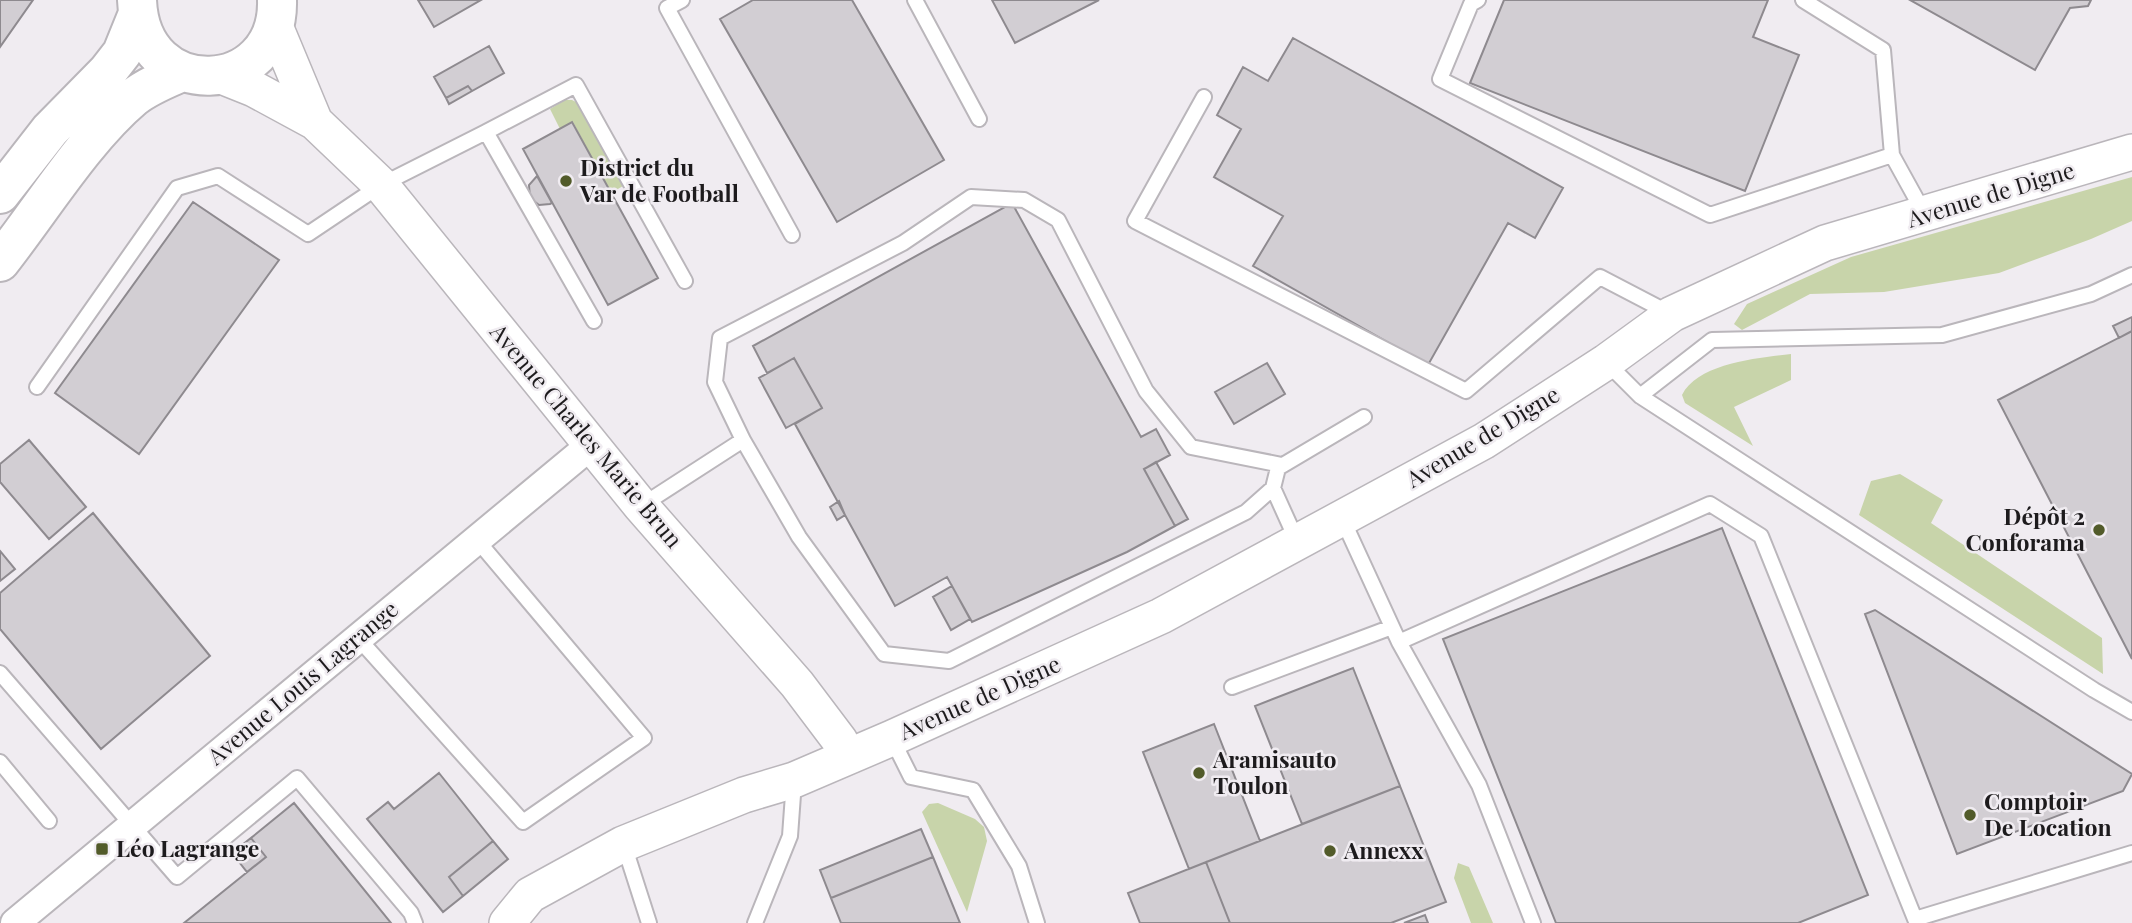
<svg xmlns="http://www.w3.org/2000/svg" width="2132" height="923" font-family="'Playfair Display',serif">
	<rect width="100%" height="100%" fill="#f0ecf1"/>
	<path fill="#c8d4aa" d="M 565,100 L 572,100 L 578,103 L 623,186 L 611,193 L 573,122 L 560,129 L 550,109 Z
		M 2132,177 L 2132,221 L 2091,239 L 1999,273 L 1884,292 L 1810,294 L 1742,330 L 1734,324 L 1747,304 L 1851,257 Z
		M 1791,354 L 1791,380 L 1734,407 L 1753,446 L 1685,403 L 1682,395 C 1698,363 1759,358 1791,354 Z
		M 1900,474 L 1943,500 L 1931,523 L 2102,638 L 2103,674 L 1859,515 L 1871,481 Z
		M 938,803 L 975,819 L 984,827 L 987,841 L 967,912 L 922,812 L 929,804 Z
		M 1458,863 L 1469,867 L 1493,923 L 1471,923 L 1454,878 Z"/>
	<path fill="#d2ced3" stroke="#8e8a8f" stroke-width="2" d="M 0,0 L 33,0 L 0,47 Z
		M 418,0 L 481,0 L 434,27 Z
		M 753,0 L 852,0 L 944,160 L 837,222 L 720,19 Z
		M 992,0 L 1099,0 L 1015,43 Z
		M 1504,0 L 1768,0 L 1753,37 L 1799,55 L 1745,191 L 1470,83 Z
		M 1910,0 L 2091,0 L 2088,6 L 2070,8 L 2035,70 Z
		M 1293,38 L 1563,188 L 1535,238 L 1508,223 L 1428,365 L 1253,266 L 1283,216 L 1214,177 L 1241,129 L 1217,115 L 1243,67 L 1268,81 Z
		M 489,46 L 504,73 L 472,91 L 468,86 L 446,98 L 434,77 Z
		M 468,86 L 472,91 L 449,104 L 446,98 Z
		M 572,122 L 658,278 L 608,305 L 523,149 Z
		M 537,176 L 552,203 L 550,204 L 539,205 L 530,198 L 529,185 Z
		M 193,202 L 279,260 L 139,454 L 55,393 Z
		M 1012,203 L 1141,437 L 1156,429 L 1170,455 L 1144,469 L 1175,526 L 1127,552 L 972,622 L 947,577 L 895,606 L 795,424 L 822,408 L 794,358 L 767,373 L 753,346 Z
		M 2132,317 L 2132,331 L 2119,338 L 2113,326 Z
		M 2132,331 L 2132,659 L 1998,400 Z
		M 794,358 L 822,408 L 786,428 L 759,378 Z
		M 1267,363 L 1285,394 L 1234,424 L 1215,392 Z
		M 29,440 L 86,507 L 49,539 L 0,482 L 0,464 Z
		M 1156,462 L 1188,519 L 1175,526 L 1144,469 Z
		M 839,501 L 845,515 L 837,520 L 830,507 Z
		M 93,513 L 210,656 L 101,749 L 0,629 L 0,593 Z
		M 1722,528 L 1868,895 L 1798,923 L 1556,923 L 1443,639 Z
		M 0,551 L 15,569 L 0,581 Z
		M 952,586 L 970,619 L 951,630 L 933,597 Z
		M 1875,610 L 2132,774 L 2123,791 L 1957,854 L 1865,614 Z
		M 1353,668 L 1400,786 L 1302,824 L 1255,706 Z
		M 1214,724 L 1260,841 L 1189,869 L 1143,752 Z
		M 439,773 L 493,841 L 449,877 L 463,896 L 443,912 L 367,819 L 388,802 L 394,809 Z
		M 1400,786 L 1446,902 L 1391,923 L 1230,923 L 1206,862 Z
		M 294,803 L 391,923 L 184,923 L 266,857 L 251,838 Z
		M 921,829 L 933,857 L 831,898 L 820,870 Z
		M 251,838 L 266,857 L 247,872 L 232,853 Z
		M 493,841 L 508,859 L 463,896 L 449,877 Z
		M 933,857 L 960,923 L 841,923 L 831,898 Z
		M 1206,862 L 1230,923 L 1140,923 L 1128,893 Z
		M 1425,915 L 1428,923 L 1404,923 Z"/>
	<g fill="none" stroke-linecap="round" stroke-linejoin="round">
		<defs>
			<path id="service" d="M 682,0 L 667,8 L 792,235
				M 915,0 L 979,119
				M 1478,0 L 1471,4 L 1440,79 L 1710,215 L 1892,155 L 1924,213
				M 1803,0 L 1883,50 L 1892,155
				M 1204,97 L 1135,221 L 1466,391 L 1600,277 L 1671,314
				M 486,132 L 576,85 L 685,281
				M 1607,363 L 1640,396 L 2094,690 L 2132,712
				M 37,387 L 177,188 L 218,176 L 308,234 L 381,185 L 486,132 L 594,321
				M 1640,396 L 1712,340 L 1942,335 L 2091,294 L 2132,275
				M 743,440 L 715,382 L 720,338 L 903,243 L 971,197 L 1024,200 L 1058,220 L 1146,391 L 1191,447 L 1282,465
				M 1273,488 L 1278,468 L 1364,417
				M 641,506 L 743,440 L 799,537 L 884,654 L 949,661 L 1246,512 L 1273,488 L 1297,541
				M 1342,518 L 1399,642 L 1479,785 L 1533,923
				M 358,638 L 523,822 L 644,738 L 477,540
				M 1399,642 L 1710,504 L 1761,536 L 1915,919 L 2132,853
				M 0,673 L 177,877 L 297,778 L 411,913 L 415,923
				M 1232,687 L 1392,627
				M 892,739 L 911,777 L 973,790 L 1019,866 L 1037,923
				M 0,762 L 49,821
				M 624,845 L 649,923
				M 755,923 L 790,836 L 794,781"/>
			<path id="minor" d="M 15,923 L 591,445"/>
			<path id="tertiary" d="M 275,26 L 315,122
				M 219,75 L 254,89 L 315,122 L 381,185 L 641,506 L 797,684 L 840,741 L 845,758
				M 507,923 L 530,895 L 623,844 L 744,795 L 794,780 L 892,738 L 1161,616 L 1484,441 L 1606,362 L 1672,314 L 1825,243 L 2132,152"/>
			<path id="secondary" d="M 137,0 C 141,105 280,97 277,0
				M 0,194 L 50,130 L 108,71 L 122,53 L 137,16
				M 0,262 C 41,210 84,139 134,97 C 148,86 166,79 182,72"/>
		</defs>
		<use href="#service" stroke="#bab6bb" stroke-width="18"/>
		<use href="#minor" stroke="#bab6bb" stroke-width="32"/>
		<use href="#tertiary" stroke="#bab6bb" stroke-width="38"/>
		<use href="#secondary" stroke="#bab6bb" stroke-width="42"/>
		<use href="#service" stroke="#fff" stroke-width="14"/>
		<use href="#minor" stroke="#fff" stroke-width="28"/>
		<use href="#tertiary" stroke="#fff" stroke-width="35"/>
		<use href="#secondary" stroke="#fff" stroke-width="38"/>
	</g>
	<g fill="#525b2a" stroke="#f0ecf1" stroke-width="2.5">
		<circle cx="566" cy="181" r="7"/>
		<circle cx="2099" cy="530" r="7"/>
		<circle cx="1199" cy="773" r="7"/>
		<circle cx="1970" cy="815" r="7"/>
		<rect x="95" y="842" width="14" height="14" rx="3.5"/>
		<circle cx="1330" cy="851" r="7"/>
	</g>
	<g text-anchor="middle" stroke-width="5" stroke-linejoin="round" paint-order="stroke">
		<g font-size="23" font-weight="bold" fill="#1d1b1d" stroke="#f0ecf1" text-anchor="start">
			<text x="580" y="176">District du<tspan x="580" dy="26">Var de Football</tspan></text>
			<text x="2085" y="525" text-anchor="end">Dépôt 2<tspan x="2085" dy="26">Conforama</tspan></text>
			<text x="1213" y="768">Aramisauto<tspan x="1213" dy="26">Toulon</tspan></text>
			<text x="1984" y="810">Comptoir<tspan x="1984" dy="26">De Location</tspan></text>
			<text x="116" y="857">Léo Lagrange</text>
			<text x="1344" y="859">Annexx</text>
		</g>
		<g font-size="23" fill="#1d1b1d" stroke="#f0ecf1">
			<text transform="translate(1991 195) rotate(-17)" y="8">Avenue de Digne</text>
			<text transform="translate(586 436) rotate(50)" y="8">Avenue Charles Marie Brun</text>
			<text transform="translate(1483 437) rotate(-31)" y="8">Avenue de Digne</text>
			<text transform="translate(303 683) rotate(-40)" y="8">Avenue Louis Lagrange</text>
			<text transform="translate(980 698) rotate(-24)" y="8">Avenue de Digne</text>
		</g>
	</g>
</svg>
